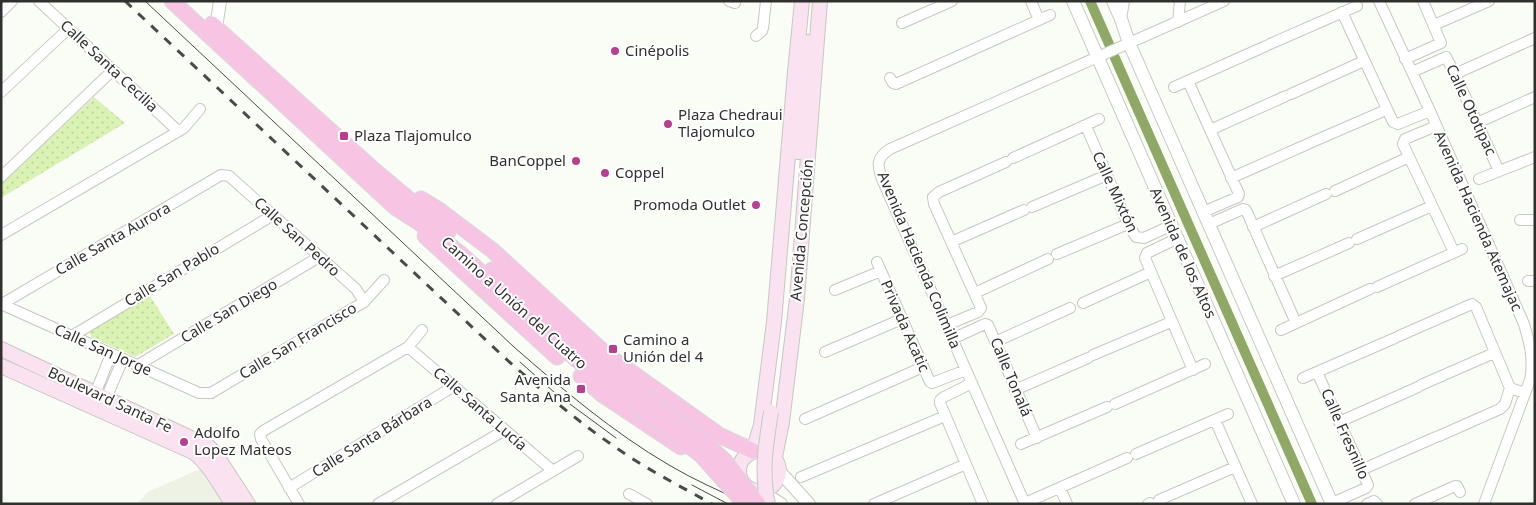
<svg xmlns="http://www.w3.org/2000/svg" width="1536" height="505" font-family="'Noto Sans',sans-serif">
	<defs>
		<pattern id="grass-dots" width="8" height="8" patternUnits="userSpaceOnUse" patternTransform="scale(1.25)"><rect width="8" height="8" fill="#daf3b5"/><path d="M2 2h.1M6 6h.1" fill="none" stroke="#bbd19c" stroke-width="1.8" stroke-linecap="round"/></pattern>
	</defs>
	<rect width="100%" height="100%" fill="#fafdf6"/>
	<path fill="#edf2e5" d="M 202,468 L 223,504 L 137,504 L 148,492 Z"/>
	<path fill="url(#grass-dots)" d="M 94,97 L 125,123 L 1,198 L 1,183 Z
		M 150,296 L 174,334 L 135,357 L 91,337 L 89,330 Z"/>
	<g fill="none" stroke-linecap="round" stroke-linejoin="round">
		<path stroke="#8fa865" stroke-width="10" d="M 1090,1 L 1109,44
			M 1115,58 L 1312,504"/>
		<defs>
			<path id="minor" d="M 39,1 L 178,131
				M 729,1 L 735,3
				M 1031,1 L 1039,20
				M 1379,1 L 1430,111 L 1524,324 C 1530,344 1534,360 1530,380 L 1484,504
				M 1,12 L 12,1
				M 1342,12 L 1393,122 L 1398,124 L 1430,111
				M 1121,19 L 1124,1
				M 1178,22 L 1180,1
				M 902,23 L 952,1
				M 1434,25 L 1489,1
				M 756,36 L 762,31 L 763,28 L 766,1
				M 1270,44 L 1357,6
				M 1405,59 L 1441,43 L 1423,1
				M 1412,72 L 1446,57 L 1455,74 L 1499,171
				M 1455,74 L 1535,38
				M 890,78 L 893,83 L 896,84 L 1050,15
				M 1188,81 L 1239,194 L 1238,197 L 1203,212
				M 1174,87 L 1266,46
				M 1,92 L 68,29
				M 1291,94 L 1364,61
				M 1477,123 L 1535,97
				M 1086,126 L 1128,224 L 1136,237 L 1144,238 L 1170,226
				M 1436,126 L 1405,139 L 1403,144 L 1454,252
				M 1210,130 L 1286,96
				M 1312,142 L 1386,110
				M 1013,158 L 1099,119
				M 1,177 L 113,70
				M 1231,178 L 1310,143
				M 1479,179 L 1535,157
				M 1335,191 L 1409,157
				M 1032,207 L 1107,175
				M 1520,220 L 1535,220
				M 1209,224 L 1243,209 L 1246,210 L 1296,323
				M 1253,227 L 1326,194
				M 1,235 L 184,128 L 200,109
				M 1176,239 L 1147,253 L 1145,258 L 1193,370
				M 1357,239 L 1432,206
				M 951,242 L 1024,210
				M 1057,254 L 1128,224
				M 877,262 L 930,382 L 932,383 L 966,370
				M 1274,276 L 1349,243
				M 1528,281 L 1535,281
				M 1377,287 L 1462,249
				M 835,290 L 881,271
				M 975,293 L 1048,259
				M 1083,303 L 1151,272
				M 1,304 L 199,393 L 211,393 L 364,302 L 384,280
				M 2,304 L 221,175 L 229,176 L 356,289 L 364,302
				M 947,325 L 978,312 L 981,308 L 934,204 L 933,197 L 939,192 L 1006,162
				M 1281,330 L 1370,289
				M 72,336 L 273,215
				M 1399,336 L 1472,304 L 1476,307 L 1510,388 L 1525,393
				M 952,339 L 985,324 L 988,325 L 1037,438
				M 995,342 L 1070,308
				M 408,347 L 553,471
				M 825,352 L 902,319
				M 1093,355 L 1171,322
				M 138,365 L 319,257
				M 1317,372 L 1368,485 L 1366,488 L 1332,503
				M 1303,378 L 1395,338
				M 972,383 L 944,397 L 940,400 L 940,403 L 983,504
				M 1421,385 L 1494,353
				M 1015,390 L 1088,358
				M 93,399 L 111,354
				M 104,403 L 123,359
				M 1115,404 L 1205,364
				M 805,419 L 923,367
				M 1215,420 L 1252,504
				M 1339,422 L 1418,387
				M 1439,436 L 1500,409 L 1505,404 L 1510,388
				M 1021,444 L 1107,407
				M 1136,454 L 1228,414
				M 1361,470 L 1436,437
				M 801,477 L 945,416
				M 289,488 L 454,386
				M 1060,488 L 1067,504
				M 629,494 L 647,504
				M 1159,500 L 1235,467
				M 1025,503 L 1127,458
				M 299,504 L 261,439 L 260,434 L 263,431 L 408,347 L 422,330
				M 378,504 L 505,430
				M 497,504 L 578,456
				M 874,504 L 966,464
				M 1025,504 L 882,179 C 877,165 876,158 890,149 L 1224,1
				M 1148,504 L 1150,503
				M 1367,504 L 1374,501 L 1377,504
				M 1415,504 L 1455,486 L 1457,486 L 1460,492"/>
			<path id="tertiary" d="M 1073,1 L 1294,504
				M 1113,1 L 1121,19 L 1129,43 L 1332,504
				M 216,28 L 220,1
				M 780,472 L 809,504
				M 760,491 L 781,504"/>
			<path id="secondary" d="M 798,152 L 808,42
				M 1,349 L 208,446 L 215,453 L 248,504
				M 1,366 L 193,452 C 210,465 220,485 232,504
				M739 471a20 20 0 1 1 40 0a20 20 0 1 1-40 0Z
				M 753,451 L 761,425 L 774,322 L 795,72 L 802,1
				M 775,457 L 782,422 L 797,299 L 820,1"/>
			<path id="primary" d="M 172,1 L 395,207 L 429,229 L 462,255 L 565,350 L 603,381 L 636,405
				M 212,24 L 374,170 L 448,232
				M 421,199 L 439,210 L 492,250 L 607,355 L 719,435 L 753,451
				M 425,236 L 557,357
				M 492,270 L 605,369 L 642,396
				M 581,376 L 603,395 L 681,447"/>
		</defs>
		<use href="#minor" stroke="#c6c8c2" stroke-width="12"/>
		<use href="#tertiary" stroke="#c6c8c2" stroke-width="14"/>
		<use href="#secondary" stroke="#c6c8c2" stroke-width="16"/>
		<use href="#primary" stroke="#dadada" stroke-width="17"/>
		<use href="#minor" stroke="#fff" stroke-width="10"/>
		<use href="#tertiary" stroke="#fff" stroke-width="12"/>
		<use href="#secondary" stroke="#fbe2f1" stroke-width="14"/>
		<use href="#primary" stroke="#f7c4e3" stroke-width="15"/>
		<path stroke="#494b48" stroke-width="1" d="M 145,1 L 514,347 C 562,389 614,433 669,465 C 694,480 722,492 748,504
			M 520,362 L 555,393 L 616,438
			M 692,485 L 728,504"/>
		<path stroke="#494b48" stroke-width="3" stroke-dasharray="9 9" stroke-linecap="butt" d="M 125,1 L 505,358 C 541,390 578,422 618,449 C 648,470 680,486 712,504"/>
		<defs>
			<path id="secondary-bridge" d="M 768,504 C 761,473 766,443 771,412"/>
			<path id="primary-bridge" d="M 642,396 L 704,442 L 724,460 L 758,504
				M 636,405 L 701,455 L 745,504"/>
		</defs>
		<use href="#secondary-bridge" stroke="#c6c8c2" stroke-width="16" stroke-linecap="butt"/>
		<use href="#primary-bridge" stroke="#dadada" stroke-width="17" stroke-linecap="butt"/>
		<use href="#secondary-bridge" stroke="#fbe2f1" stroke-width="14"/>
		<use href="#primary-bridge" stroke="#f7c4e3" stroke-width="15"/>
	</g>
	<g fill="#b83e91" stroke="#fff" stroke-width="2">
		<circle cx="615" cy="51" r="5"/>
		<circle cx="668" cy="124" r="5"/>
		<rect x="339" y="131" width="10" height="10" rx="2.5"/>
		<circle cx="576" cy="161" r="5"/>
		<circle cx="605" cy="173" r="5"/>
		<circle cx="756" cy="205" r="5"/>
		<rect x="608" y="344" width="10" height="10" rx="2.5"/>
		<rect x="576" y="384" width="10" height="10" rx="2.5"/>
		<circle cx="184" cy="442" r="5"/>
	</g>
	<g text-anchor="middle" stroke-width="4" stroke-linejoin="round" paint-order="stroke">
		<g font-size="15" fill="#30312f" stroke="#fff" text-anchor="start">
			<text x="625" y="56">Cinépolis</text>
			<text x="678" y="120">Plaza Chedraui<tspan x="678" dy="17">Tlajomulco</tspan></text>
			<text x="354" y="141">Plaza Tlajomulco</text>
			<text x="566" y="166" text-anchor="end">BanCoppel</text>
			<text x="615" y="178">Coppel</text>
			<text x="746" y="210" text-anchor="end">Promoda Outlet</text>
			<text x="623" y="345">Camino a<tspan x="623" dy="17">Unión del 4</tspan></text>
			<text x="571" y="385" text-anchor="end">Avenida<tspan x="571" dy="17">Santa Ana</tspan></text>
			<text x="194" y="438">Adolfo<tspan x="194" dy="17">Lopez Mateos</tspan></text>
		</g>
		<g font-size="15" fill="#30312f" stroke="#fff">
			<text transform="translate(109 66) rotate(43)" y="5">Calle Santa Cecilia</text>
			<text transform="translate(1471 110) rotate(65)" y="5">Calle Ototipac</text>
			<text transform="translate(1115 192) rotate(65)" y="5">Calle Mixtón</text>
			<text transform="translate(1478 221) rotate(66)" y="5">Avenida Hacienda Atemajac</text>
			<text transform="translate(802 230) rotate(-85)" y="5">Avenida Concepción</text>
			<text transform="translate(297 237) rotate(42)" y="5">Calle San Pedro</text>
			<text transform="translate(113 239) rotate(-30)" y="5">Calle Santa Aurora</text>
			<text transform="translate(1183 253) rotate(66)" y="5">Avenida de los Altos</text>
			<text transform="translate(919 260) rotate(67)" y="5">Avenida Hacienda Colimilla</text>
			<text transform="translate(172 275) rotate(-31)" y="5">Calle San Pablo</text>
			<text transform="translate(514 303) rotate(42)" y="5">Camino a Unión del Cuatro</text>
			<text transform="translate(229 311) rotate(-31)" y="5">Calle San Diego</text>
			<text transform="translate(905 326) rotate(66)" y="5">Privada Acatic</text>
			<text transform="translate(298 341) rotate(-31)" y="5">Calle San Francisco</text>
			<text transform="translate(103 350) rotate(24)" y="5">Calle San Jorge</text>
			<text transform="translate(1011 377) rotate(67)" y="5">Calle Tonalá</text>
			<text transform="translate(110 400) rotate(25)" y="5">Boulevard Santa Fe</text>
			<text transform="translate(480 409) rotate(41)" y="5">Calle Santa Lucía</text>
			<text transform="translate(1345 434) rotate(66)" y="5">Calle Fresnillo</text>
			<text transform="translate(372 437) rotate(-32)" y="5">Calle Santa Bárbara</text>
		</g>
	</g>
	<rect width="1536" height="505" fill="none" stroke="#30312f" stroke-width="5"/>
</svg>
